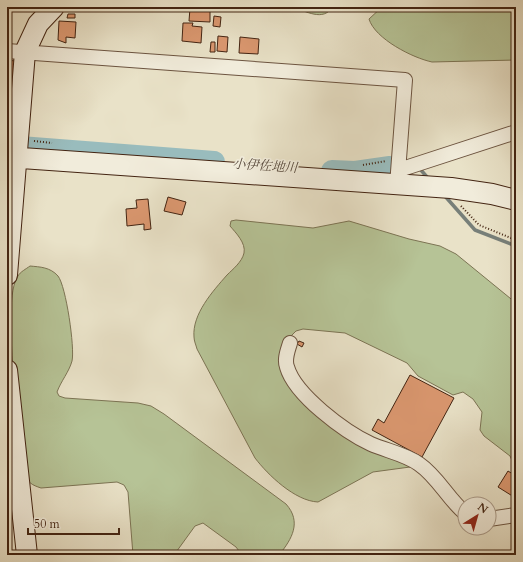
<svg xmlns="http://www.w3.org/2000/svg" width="523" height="562" font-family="Cardo,'Noto Serif JP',serif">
	<rect width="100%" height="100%" fill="#e9e2c8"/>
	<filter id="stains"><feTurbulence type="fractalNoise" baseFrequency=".005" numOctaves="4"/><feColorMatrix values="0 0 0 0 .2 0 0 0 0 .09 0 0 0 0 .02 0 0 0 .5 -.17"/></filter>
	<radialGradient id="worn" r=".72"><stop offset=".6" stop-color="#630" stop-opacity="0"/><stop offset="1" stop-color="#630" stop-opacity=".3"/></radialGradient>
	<path fill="#b6c396" stroke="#7c7454" d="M 293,7 L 332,7 C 324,22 305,11 293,7 Z
		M 382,7 L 516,7 L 516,60 L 432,62 C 413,58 375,39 369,19 Z
		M 236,220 L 313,228 L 349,221 L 409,239 L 440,246 L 456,254 L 516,303 L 516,469 L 510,456 L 484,436 L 480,430 L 482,412 L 473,399 L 463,392 L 453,395 L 418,376 L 407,363 L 345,333 L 303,329 L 296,331 L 285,342 L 296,390 L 410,467 L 373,472 L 318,502 C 295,501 268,475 255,458 L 197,349 C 196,345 194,341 194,337 C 192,314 213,291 227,275 C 233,269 242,262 244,253 C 246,243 236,233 230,226 L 231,221 Z
		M 30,266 C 40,267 50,267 58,276 C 66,286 75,348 72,361 C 69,372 61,381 57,392 L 59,396 L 65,398 L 138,403 L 151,406 L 164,414 L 286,504 C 302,522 292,539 279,555 L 242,555 L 236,547 L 203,523 L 195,526 L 174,555 L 133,555 L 128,492 L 124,485 L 117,482 L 41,488 C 32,485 28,483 25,474 C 21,439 0,301 18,276 C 20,272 26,269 30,266 Z"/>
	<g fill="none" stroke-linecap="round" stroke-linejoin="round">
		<path stroke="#777f79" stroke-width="3.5" d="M 420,169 L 427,177
			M 444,195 L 475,230 L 516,246"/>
		<path stroke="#99bcbd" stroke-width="22" d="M 7,146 L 214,162
			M 332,171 L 355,172 L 390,167"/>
	</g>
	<path fill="#da976f" stroke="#432412" d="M 190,8 L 210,10 L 210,22 L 189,21 Z
		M 68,14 L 75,14 L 75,18 L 67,18 Z
		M 214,16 L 221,17 L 220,27 L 213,26 Z
		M 59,21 L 76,22 L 75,38 L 66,37 L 66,43 L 58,40 Z
		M 183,23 L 193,23 L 192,26 L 202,27 L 201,43 L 182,41 Z
		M 218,36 L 228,37 L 227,52 L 217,51 Z
		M 240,37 L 259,39 L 258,54 L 239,53 Z
		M 211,42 L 215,42 L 215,52 L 210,52 Z
		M 7,60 L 15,61 L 13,98 L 7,98 Z
		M 168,197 L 186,202 L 182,215 L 164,211 Z
		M 148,199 L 151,229 L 144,230 L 144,224 L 127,226 L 126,209 L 137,208 L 136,200 Z
		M 299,341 L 304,343 L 302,347 L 297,344 Z
		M 410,375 L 454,398 L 422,457 L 372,430 L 378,419 L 384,423 Z
		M 508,471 L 516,476 L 516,494 L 514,497 L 498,487 Z"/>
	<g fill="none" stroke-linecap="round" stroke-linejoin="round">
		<defs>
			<path id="street" d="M 7,51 L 405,80 L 397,185
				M 399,170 L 516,132
				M 290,343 C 288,350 284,359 287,367 C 295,395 345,432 371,444 C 387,451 405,454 419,464 C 438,477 448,499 465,513
				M 489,519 L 516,515"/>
			<path id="secondary" d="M 7,157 L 451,188 L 492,194 L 516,200
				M 7,275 L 25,52 L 38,24 L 54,7
				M 7,370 L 27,555"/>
		</defs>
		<use href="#street" stroke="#6c5440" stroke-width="16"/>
		<use href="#secondary" stroke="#432412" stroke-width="22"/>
		<path stroke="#432412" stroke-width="2" stroke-dasharray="1 2" stroke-linecap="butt" d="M 34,141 L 52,143
			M 363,165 L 386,161
			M 461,206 L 479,225 L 516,240"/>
		<use href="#street" stroke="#f1ecdb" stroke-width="14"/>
		<use href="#secondary" stroke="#f1ecdb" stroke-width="20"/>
	</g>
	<g text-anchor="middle" stroke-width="3" stroke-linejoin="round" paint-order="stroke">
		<g font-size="13" font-style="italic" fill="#584a3d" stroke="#f1ecdb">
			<text transform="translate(265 165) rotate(4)" y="5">小伊佐地川</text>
		</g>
	</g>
	<rect width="523" height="562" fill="none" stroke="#e9e2c8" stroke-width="24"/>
	<rect x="8" y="8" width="507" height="546" fill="none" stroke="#432412" stroke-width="2"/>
	<rect x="12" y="12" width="499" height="538" fill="none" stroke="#432412"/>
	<g transform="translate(477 516) rotate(37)"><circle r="19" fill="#f1ecdb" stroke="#ab9c8b"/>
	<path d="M0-3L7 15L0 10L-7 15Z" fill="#8f2418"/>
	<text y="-6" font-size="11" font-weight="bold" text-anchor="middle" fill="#432412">N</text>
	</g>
	<path d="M28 528v6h91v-6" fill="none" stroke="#432412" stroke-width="2"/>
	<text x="34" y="528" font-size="12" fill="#432412" stroke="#f1ecdb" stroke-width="3" paint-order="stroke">50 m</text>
	<rect width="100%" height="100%" filter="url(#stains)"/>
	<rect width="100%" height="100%" fill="url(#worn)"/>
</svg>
